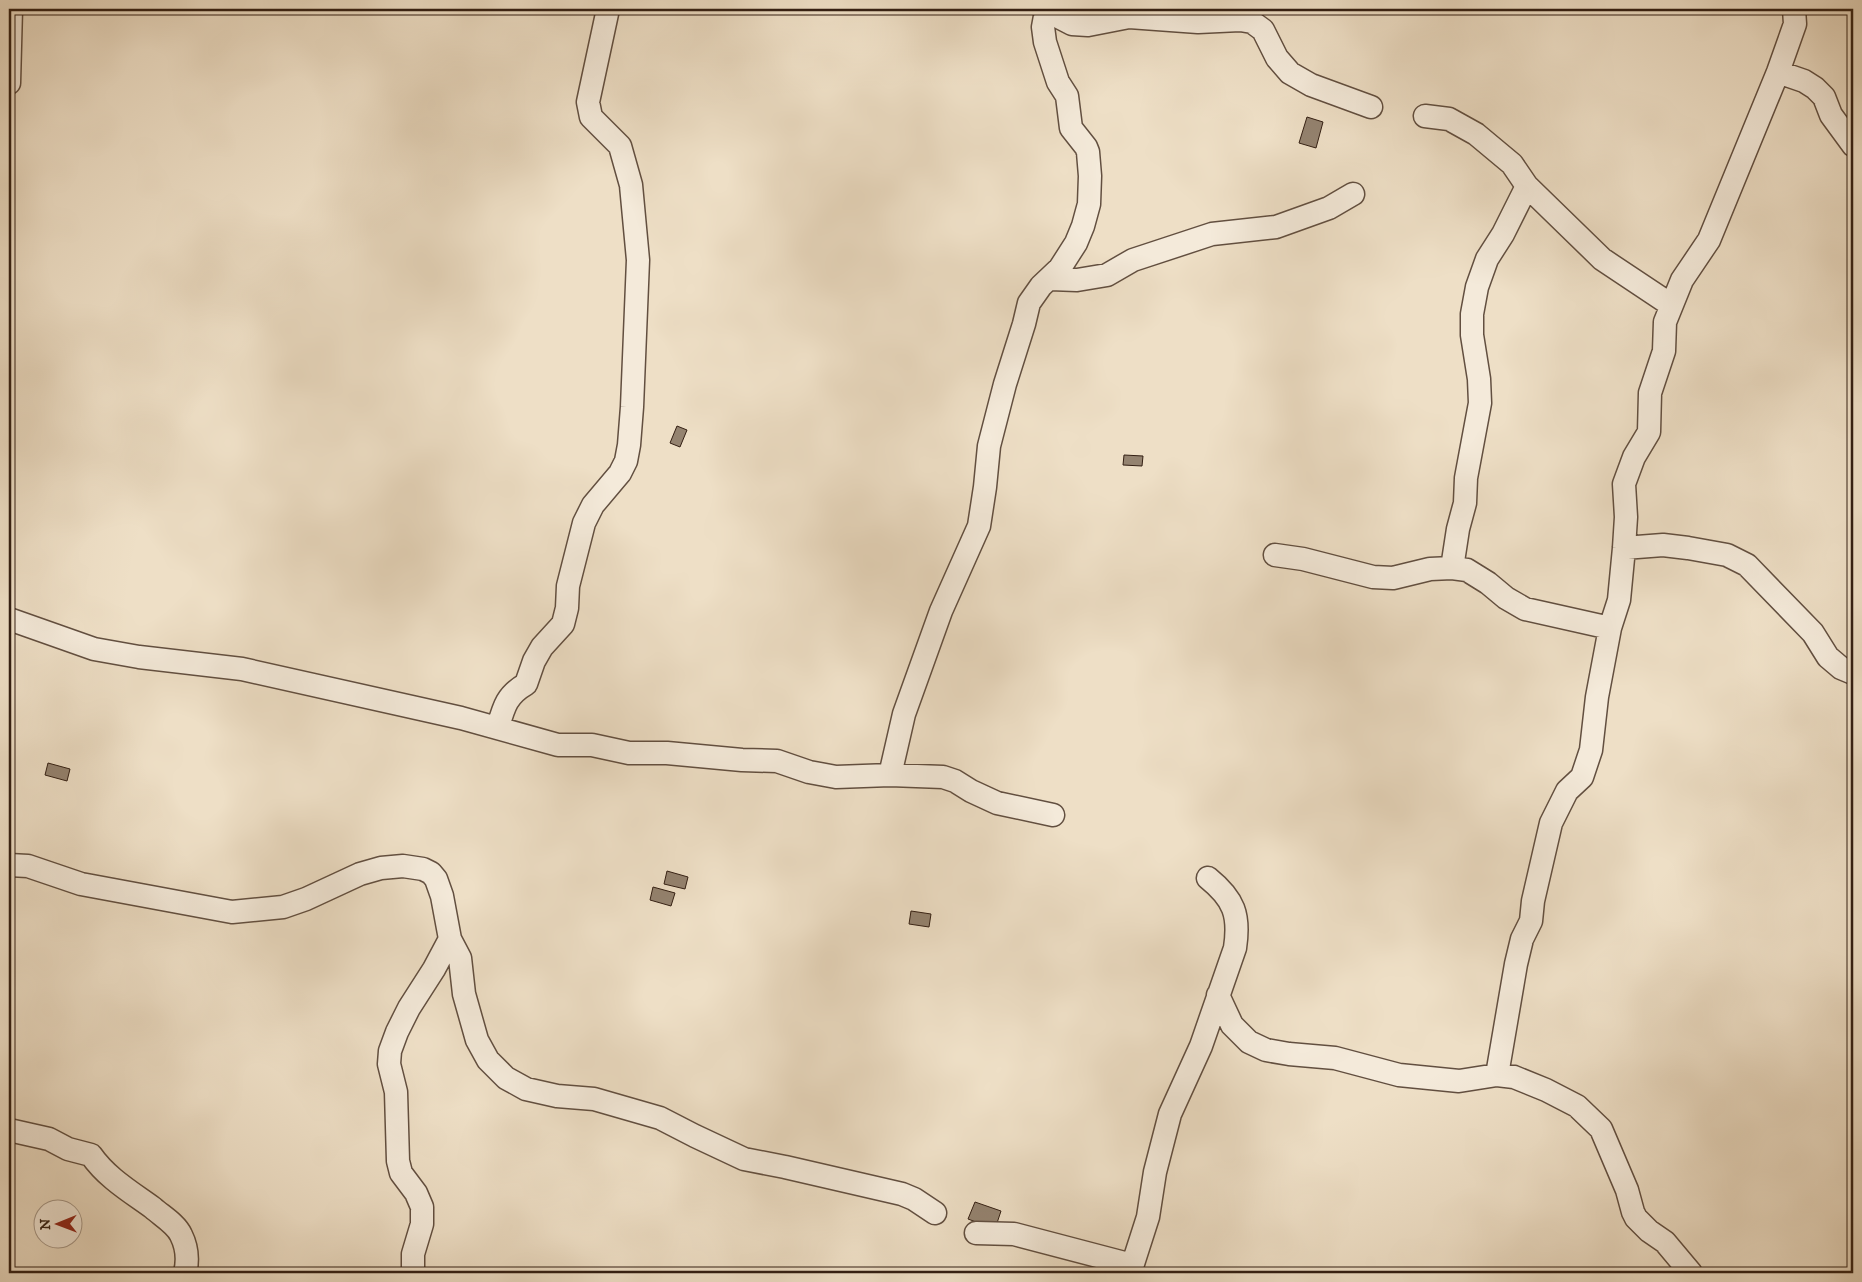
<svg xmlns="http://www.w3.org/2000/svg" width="1862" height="1282" font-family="'IM FELL DW Pica',serif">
	<rect width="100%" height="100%" fill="#eedfc6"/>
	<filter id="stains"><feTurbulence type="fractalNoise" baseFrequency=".004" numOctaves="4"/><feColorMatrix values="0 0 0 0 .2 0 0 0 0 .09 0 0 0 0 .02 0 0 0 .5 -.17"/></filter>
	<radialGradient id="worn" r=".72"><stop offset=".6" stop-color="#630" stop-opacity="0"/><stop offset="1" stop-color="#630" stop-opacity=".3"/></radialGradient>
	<path fill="#948370" stroke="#331f13" d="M 1307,117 L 1323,122 L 1316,148 L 1299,143 Z
		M 677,426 L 687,430 L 680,447 L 670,443 Z
		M 1124,455 L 1143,456 L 1142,466 L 1123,465 Z
		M 48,763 L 70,769 L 67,781 L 45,775 Z
		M 667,871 L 688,877 L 685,889 L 664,884 Z
		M 653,887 L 675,893 L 671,906 L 650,900 Z
		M 911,911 L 931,914 L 929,927 L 909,924 Z
		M 975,1202 L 1001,1211 L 995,1229 L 968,1219 Z"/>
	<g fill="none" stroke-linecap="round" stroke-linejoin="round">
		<defs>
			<path id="minor" d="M 1043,9 L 1072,24 L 1088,25 L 1129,17 L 1198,22 L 1240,20 L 1252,22 L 1263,30 L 1277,58 L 1290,73 L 1311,85 L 1371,107
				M 1778,72 L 1804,81 L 1815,88 L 1824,97 L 1831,115 L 1853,145
				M 9,83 L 11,9
				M 1425,116 L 1449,119 L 1476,134 L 1512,164 L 1527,186 L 1602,259 L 1671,305
				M 1050,279 L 1077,280 L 1107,275 L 1133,260 L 1212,234 L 1276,227 L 1329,208 L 1353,194
				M 1624,548 L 1663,545 L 1688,548 L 1727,555 L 1747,565 L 1813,633 L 1828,657 L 1841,668 L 1853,673
				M 1275,555 L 1303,559 L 1373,577 L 1393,578 L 1430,569 L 1452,568 L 1467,570 L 1488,583 L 1506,598 L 1525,609 L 1610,628
				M 1452,568 L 1458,529 L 1465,503 L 1466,478 L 1480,403 L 1479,379 L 1472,335 L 1472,314 L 1477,287 L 1487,259 L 1503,234 L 1527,186
				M 9,619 L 94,649 L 139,657 L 242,669 L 461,718 L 558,745 L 592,745 L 629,753 L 667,753 L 742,760 L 777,761 L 809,772 L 836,777 L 890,775 L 943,777 L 955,781 L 971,791 L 997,803 L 1053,815
				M 498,727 C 504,706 507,695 526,684 L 534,661 L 542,647 L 563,624 L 567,608 L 568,586 L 584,523 L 593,505 L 620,473 L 626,461 L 629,445 L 632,407 L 638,260 L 631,185 L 620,146 L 591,117 L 588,102 L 608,9
				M 890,775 L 904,714 L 941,611 L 979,526 L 985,487 L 989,446 L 1005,384 L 1024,324 L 1029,303 L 1041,286 L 1060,268 L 1076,243 L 1083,226 L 1089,204 L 1090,176 L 1088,152 L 1086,147 L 1071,128 L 1067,96 L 1058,82 L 1045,42 L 1043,27 L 1046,11
				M 9,865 L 28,866 L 81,884 L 232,912 L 283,907 L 306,899 L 360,874 L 381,868 L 403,866 L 423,869 L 431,873 L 436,879 L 442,896 L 450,939 L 460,958 L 464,994 L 477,1040 L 488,1060 L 506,1078 L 526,1089 L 557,1096 L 594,1099 L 660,1118 L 695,1136 L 744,1159 L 785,1167 L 902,1194 L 914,1199 L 935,1213
				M 1218,995 L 1232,1025 L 1249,1042 L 1266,1050 L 1289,1054 L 1335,1058 L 1399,1075 L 1459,1081 L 1497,1075 L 1514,1077 L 1546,1090 L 1577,1106 L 1601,1129 L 1627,1190 L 1633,1212 L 1636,1218 L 1649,1231 L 1665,1242 L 1691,1273
				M 1497,1075 L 1516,964 L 1522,939 L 1531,921 L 1533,901 L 1551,823 L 1567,791 L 1582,777 L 1591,750 L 1597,697 L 1610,628 L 1619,600 L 1624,548 L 1626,517 L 1624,484 L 1634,457 L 1649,432 L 1650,393 L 1664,351 L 1665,322 L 1682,280 L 1709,240 L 1778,72 L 1795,24 L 1794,9
				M 9,1130 L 49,1139 L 68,1149 L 91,1155 C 107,1178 131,1192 153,1208 C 162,1216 176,1224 181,1235 C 187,1247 188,1261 185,1273
				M 976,1233 L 1014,1234 L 1132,1265
				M 413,1273 L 413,1254 L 422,1224 L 422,1207 L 416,1193 L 401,1173 L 398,1161 L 396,1092 L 389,1064 L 390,1051 L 397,1032 L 409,1008 L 434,969 L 450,939
				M 1130,1273 L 1148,1217 L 1155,1172 L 1170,1114 L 1201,1046 L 1235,948 C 1240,915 1234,899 1208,878"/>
		</defs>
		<use href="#minor" stroke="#624f40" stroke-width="25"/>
		<use href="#minor" stroke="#f4eada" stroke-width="22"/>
	</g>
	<rect width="1862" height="1282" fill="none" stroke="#eedfc6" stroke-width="30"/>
	<rect x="10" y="10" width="1842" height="1262" fill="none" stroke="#331f13" stroke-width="2.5"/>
	<rect x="15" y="15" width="1832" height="1252" fill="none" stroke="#331f13"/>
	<g transform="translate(58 1224) rotate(269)"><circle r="24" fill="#f4eada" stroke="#a7998a"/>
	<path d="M0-4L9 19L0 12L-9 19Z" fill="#8f2418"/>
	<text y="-8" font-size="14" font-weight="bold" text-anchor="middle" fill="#331f13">N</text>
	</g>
	<rect width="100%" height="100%" filter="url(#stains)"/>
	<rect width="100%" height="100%" fill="url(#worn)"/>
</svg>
